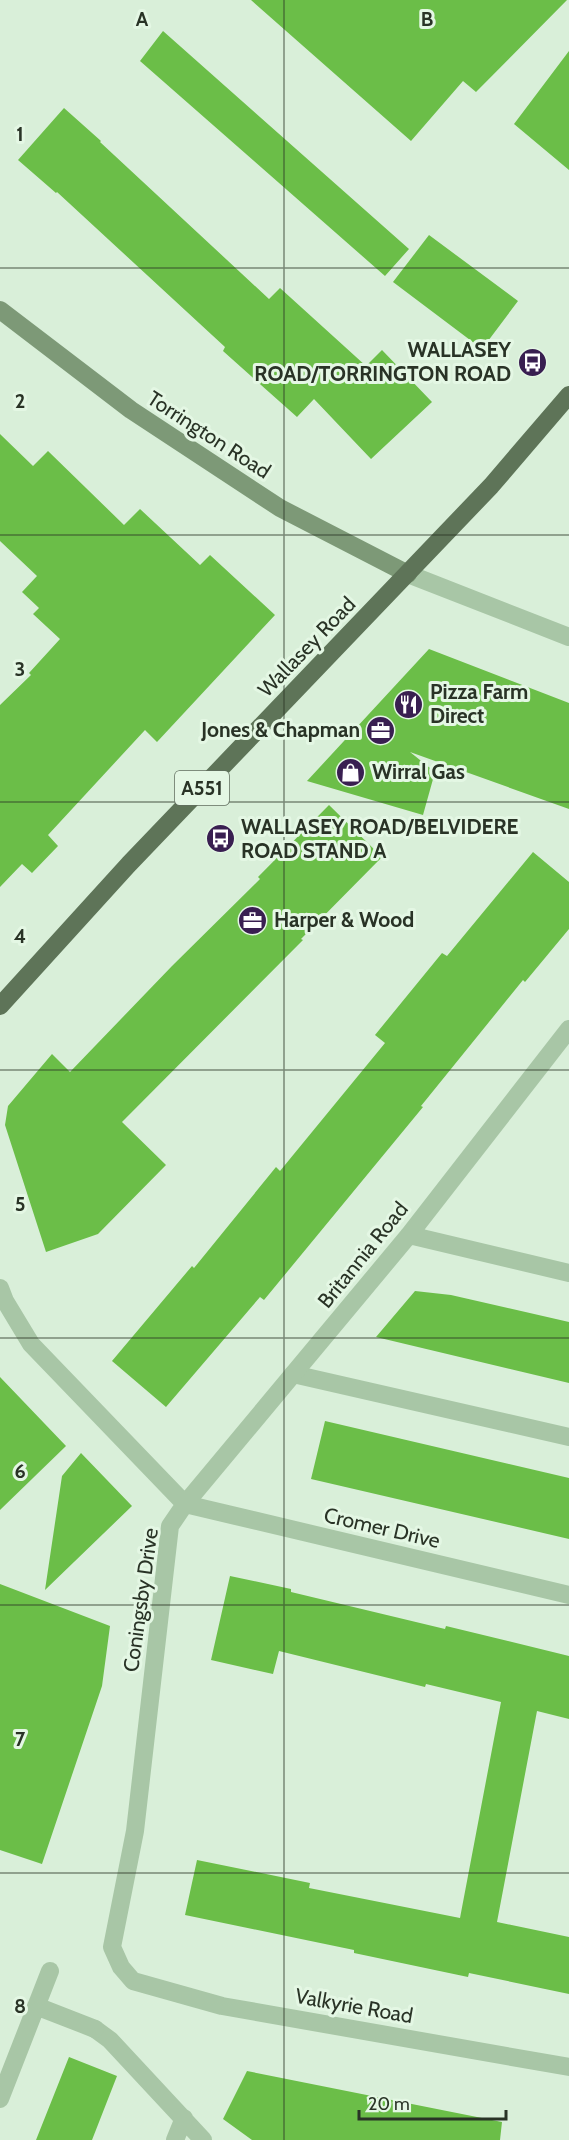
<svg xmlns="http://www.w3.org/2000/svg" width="569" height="2140" font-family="Cabin,sans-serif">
	<rect width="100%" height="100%" fill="#d9efd9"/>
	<path fill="#6bbe48" d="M 251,0 L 567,0 L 476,92 L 463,81 L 411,141 Z
		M 163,31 L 409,249 L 385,276 L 140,61 Z
		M 569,51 L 569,170 L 514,124 Z
		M 64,108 L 101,141 L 100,142 L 269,299 L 280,288 L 366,366 L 382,350 L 432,402 L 371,459 L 314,399 L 297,417 L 223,351 L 225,347 L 57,192 L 56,193 L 18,160 Z
		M 429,235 L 518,301 L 482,349 L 393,282 Z
		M 0,434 L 33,466 L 48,451 L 124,525 L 140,509 L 200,565 L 210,555 L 275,615 L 157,742 L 145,730 L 48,835 L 58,846 L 32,873 L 22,864 L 0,887 L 0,705 L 31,675 L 29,673 L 60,639 L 33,614 L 39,608 L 22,592 L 37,576 L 0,541 Z
		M 429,649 L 569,703 L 569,809 L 410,752 L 435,772 L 423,815 L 307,781 Z
		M 329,805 L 382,857 L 301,939 L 303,940 L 122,1122 L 166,1165 L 98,1234 L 46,1252 L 5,1125 L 8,1106 L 52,1054 L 70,1072 L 172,966 L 260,879 L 258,877 Z
		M 533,852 L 569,882 L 569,929 L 525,982 L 523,980 L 421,1106 L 423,1107 L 264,1300 L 260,1297 L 166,1407 L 112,1361 L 192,1266 L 194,1268 L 276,1167 L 280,1171 L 385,1043 L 375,1035 L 442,953 L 447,956 Z
		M 415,1291 L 451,1295 L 569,1322 L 569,1383 L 376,1337 Z
		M 0,1377 L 66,1446 L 0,1510 Z
		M 325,1421 L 569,1478 L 569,1539 L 311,1479 Z
		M 81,1453 L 132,1506 L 45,1590 L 62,1476 Z
		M 230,1576 L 291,1589 L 291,1592 L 445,1629 L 446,1626 L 569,1656 L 569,1719 L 537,1711 L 497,1922 L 569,1937 L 569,1994 L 469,1973 L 468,1977 L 354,1953 L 354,1950 L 185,1915 L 197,1860 L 310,1883 L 309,1888 L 460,1918 L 501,1702 L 426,1684 L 425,1687 L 279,1651 L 273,1674 L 211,1660 Z
		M 0,1584 L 110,1626 L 102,1686 L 42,1864 L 0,1850 Z
		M 69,2057 L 117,2076 L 92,2140 L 36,2140 Z
		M 247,2071 L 502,2122 L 500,2140 L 252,2140 L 223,2119 Z"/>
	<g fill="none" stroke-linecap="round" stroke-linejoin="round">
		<path stroke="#a8c6a6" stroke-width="18" d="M 293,1374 L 569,1437
			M 95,2029 L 110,2040 L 203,2140
			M 175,2140 L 184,2118"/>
		<path stroke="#a8c6a6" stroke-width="18" d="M 408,574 L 569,637
			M 569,1029 L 409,1235 L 185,1504 L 569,1595
			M 409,1235 L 569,1273
			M 0,1288 L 5,1301 L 31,1344 L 185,1504 L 170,1526 L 135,1831 L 112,1947 L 121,1967 L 133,1981 L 222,2006 L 569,2067
			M 36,2006 L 95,2029
			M 0,2099 L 50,1971"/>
		<path stroke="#7d9977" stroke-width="18" d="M 0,310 L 131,410 L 280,508 L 408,574"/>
		<path stroke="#5e7458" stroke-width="18" d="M 0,1006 L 129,864 L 491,486 L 569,395"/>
	</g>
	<path fill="none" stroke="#293326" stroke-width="1.5" stroke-opacity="0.55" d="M 284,0 L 284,2140M 0,268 L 569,268M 0,535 L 569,535M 0,802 L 569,802M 0,1070 L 569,1070M 0,1338 L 569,1338M 0,1605 L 569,1605M 0,1873 L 569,1873"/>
	<defs>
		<symbol id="bus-disc" viewBox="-11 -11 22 22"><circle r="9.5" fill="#391f51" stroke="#e4f7e4"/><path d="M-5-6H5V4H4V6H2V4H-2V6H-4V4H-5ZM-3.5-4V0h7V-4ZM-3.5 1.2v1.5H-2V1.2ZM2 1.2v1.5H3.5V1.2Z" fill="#fff"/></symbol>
		<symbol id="restaurant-disc" viewBox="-11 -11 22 22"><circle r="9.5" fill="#391f51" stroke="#e4f7e4"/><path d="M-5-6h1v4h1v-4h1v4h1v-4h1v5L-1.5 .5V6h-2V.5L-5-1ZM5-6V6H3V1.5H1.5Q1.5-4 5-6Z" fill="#fff"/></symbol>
		<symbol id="office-disc" viewBox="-11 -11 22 22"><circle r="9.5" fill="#391f51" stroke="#e4f7e4"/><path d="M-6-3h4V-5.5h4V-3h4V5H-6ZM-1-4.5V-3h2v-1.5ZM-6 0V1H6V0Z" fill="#fff"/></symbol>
		<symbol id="shop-disc" viewBox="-11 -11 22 22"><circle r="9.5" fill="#391f51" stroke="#e4f7e4"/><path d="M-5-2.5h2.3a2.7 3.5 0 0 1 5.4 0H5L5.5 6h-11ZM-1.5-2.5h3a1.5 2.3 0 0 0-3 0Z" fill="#fff"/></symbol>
	</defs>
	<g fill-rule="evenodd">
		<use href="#bus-disc" x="516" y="346" width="33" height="33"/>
		<use href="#restaurant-disc" x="392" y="688" width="33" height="33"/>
		<use href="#office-disc" x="364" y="714" width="33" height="33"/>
		<use href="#shop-disc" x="334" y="756" width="33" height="33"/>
		<use href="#bus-disc" x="204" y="822" width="33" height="33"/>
		<use href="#office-disc" x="236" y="904" width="33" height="33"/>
	</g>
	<g text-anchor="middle" stroke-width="6" stroke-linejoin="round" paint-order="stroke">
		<rect fill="#e4f7e4" stroke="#616e5f" stroke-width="1.5" x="175" y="771" width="54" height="34" rx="4.5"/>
		<g font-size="20" font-weight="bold" fill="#293326">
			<text x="202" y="795">A551</text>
		</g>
		<g font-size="21" font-weight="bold" fill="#293326" stroke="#e4f7e4" text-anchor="start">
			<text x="511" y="357" text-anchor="end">WALLASEY<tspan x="511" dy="24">ROAD/TORRINGTON ROAD</tspan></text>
			<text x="430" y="699">Pizza Farm<tspan x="430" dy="24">Direct</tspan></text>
			<text x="360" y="737" text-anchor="end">Jones &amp; Chapman</text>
			<text x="372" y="779">Wirral Gas</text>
			<text x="241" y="834">WALLASEY ROAD/BELVIDERE<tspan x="241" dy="24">ROAD STAND A</tspan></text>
			<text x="274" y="927">Harper &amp; Wood</text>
		</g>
		<g font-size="21" fill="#293326" stroke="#e4f7e4">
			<text transform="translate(209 435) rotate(33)" y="7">Torrington Road</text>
			<text transform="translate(307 647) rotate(-46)" y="7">Wallasey Road</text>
			<text transform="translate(363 1255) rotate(-51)" y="7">Britannia Road</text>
			<text transform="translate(382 1528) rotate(13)" y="7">Cromer Drive</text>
			<text transform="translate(141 1600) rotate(-82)" y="7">Coningsby Drive</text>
			<text transform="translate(354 2006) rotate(10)" y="7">Valkyrie Road</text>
		</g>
	</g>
	<g font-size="20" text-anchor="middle" font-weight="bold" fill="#293326" stroke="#e4f7e4" stroke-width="6" stroke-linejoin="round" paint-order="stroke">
		<text x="142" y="26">A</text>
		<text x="427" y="26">B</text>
		<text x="20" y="141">1</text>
		<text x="20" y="408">2</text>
		<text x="20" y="676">3</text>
		<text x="20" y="943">4</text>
		<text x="20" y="1211">5</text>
		<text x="20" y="1478">6</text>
		<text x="20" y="1746">7</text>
		<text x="20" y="2013">8</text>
	</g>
	<path d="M359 2110v9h147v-9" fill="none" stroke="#293326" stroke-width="3"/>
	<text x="368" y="2110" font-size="18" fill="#293326" stroke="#e4f7e4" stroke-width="4.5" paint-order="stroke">20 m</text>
</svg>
